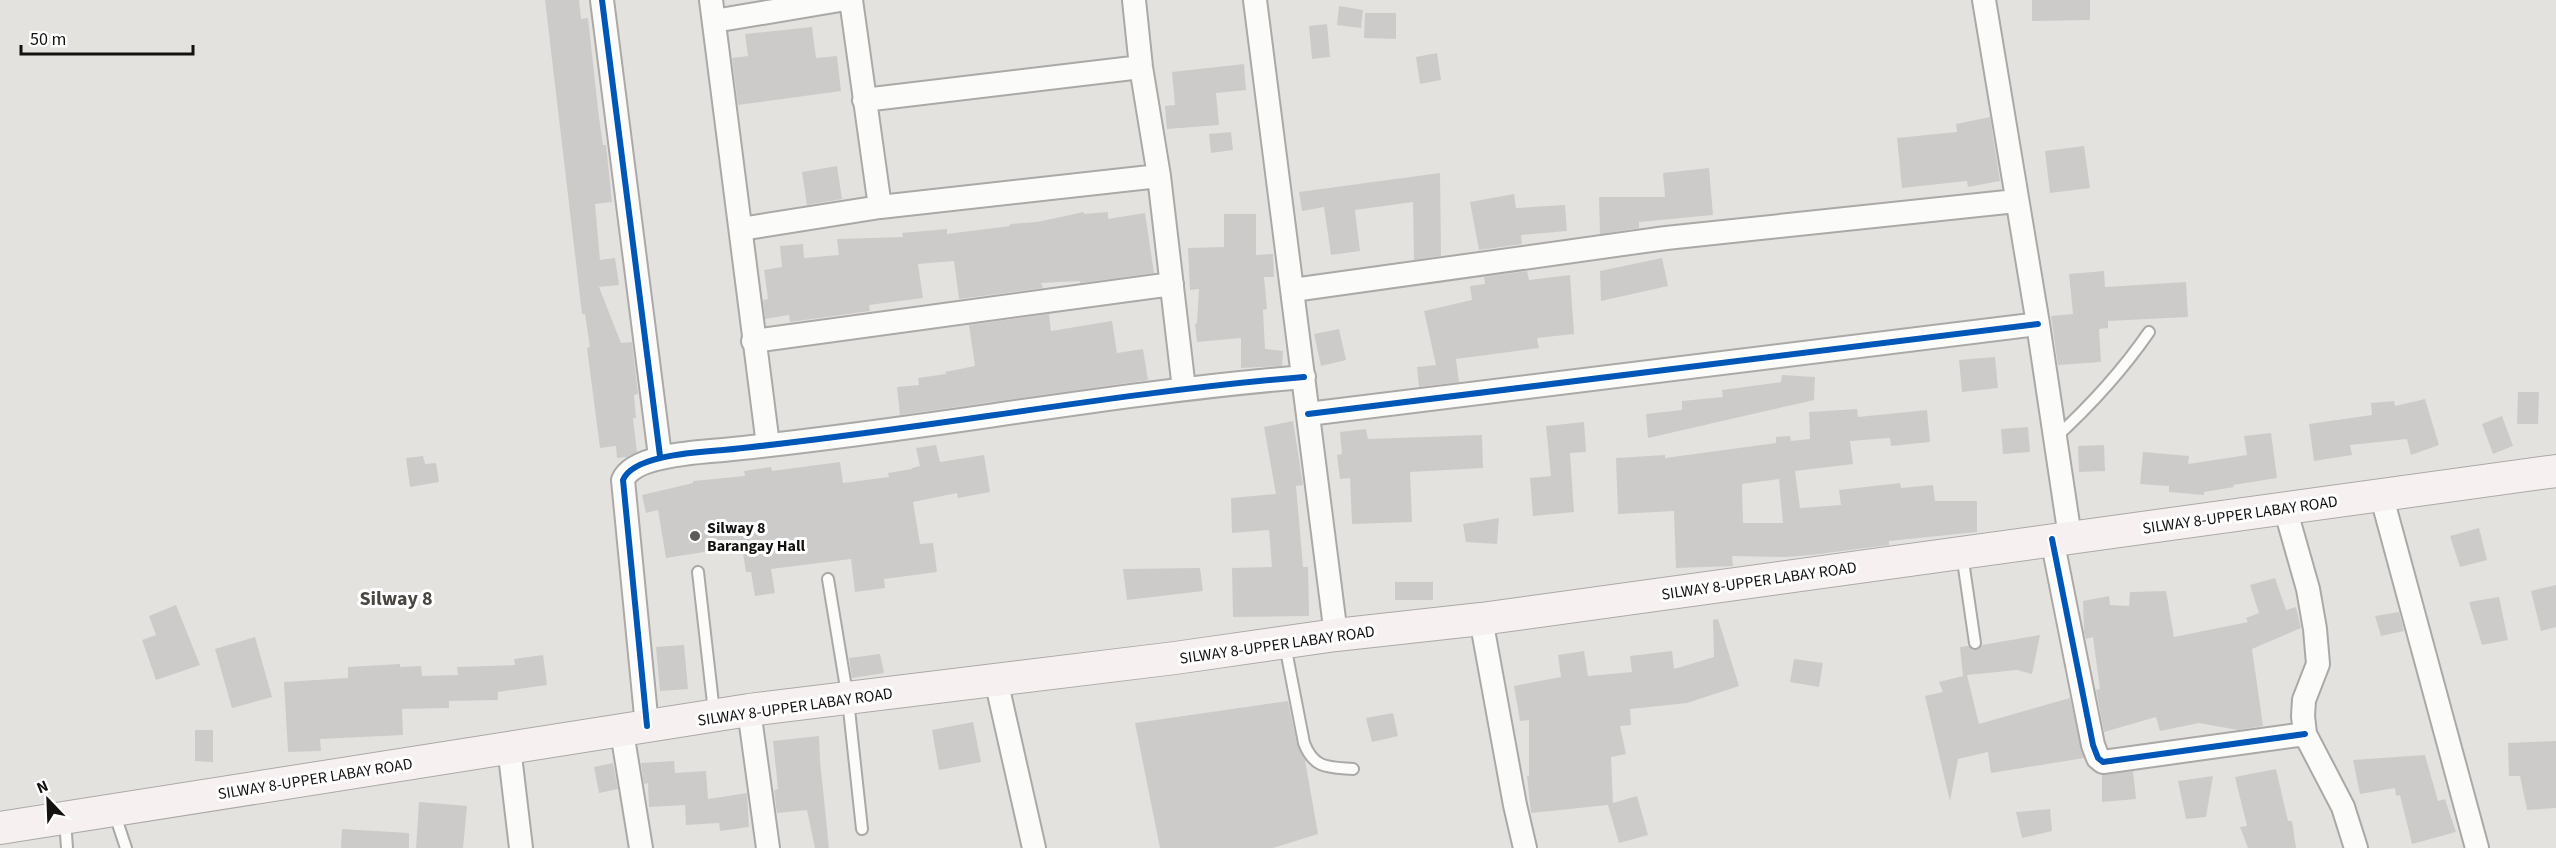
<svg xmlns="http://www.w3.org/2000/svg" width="2556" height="848" font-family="'Source Sans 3',sans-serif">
	<rect width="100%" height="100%" fill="#e4e2df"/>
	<path fill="#cdcbca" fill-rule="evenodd" d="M 545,0 L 579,0 L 581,19 L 588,18 L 599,118 L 603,145 L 606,145 L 612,202 L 595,204 L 600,260 L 615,258 L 619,285 L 599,287 L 621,343 L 632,342 L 638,394 L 634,395 L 636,418 L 633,418 L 637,452 L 627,457 L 617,458 L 616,446 L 600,448 L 587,348 L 590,347 L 585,314 L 582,314 Z
		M 2032,0 L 2090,0 L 2090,20 L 2032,21 Z
		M 1339,6 L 1363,10 L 1361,28 L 1337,25 Z
		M 1365,13 L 1396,13 L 1396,39 L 1364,38 Z
		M 1327,24 L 1330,57 L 1312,59 L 1309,26 Z
		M 812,27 L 816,58 L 837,56 L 841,91 L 738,105 L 732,58 L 748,56 L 745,34 Z
		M 1437,53 L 1441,80 L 1420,84 L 1416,57 Z
		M 1244,64 L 1246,90 L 1216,93 L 1219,125 L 1167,129 L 1165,106 L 1175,105 L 1172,72 Z
		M 1990,117 L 2000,181 L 1968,187 L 1967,181 L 1902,188 L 1897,138 L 1957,132 L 1956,124 Z
		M 1231,132 L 1233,150 L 1211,153 L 1209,134 Z
		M 2084,146 L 2090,188 L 2050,193 L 2045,151 Z
		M 837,166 L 842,199 L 807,205 L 802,172 Z
		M 1709,168 L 1713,215 L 1639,222 L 1639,228 L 1600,234 L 1599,197 L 1665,197 L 1663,173 Z
		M 1440,173 L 1441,256 L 1414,260 L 1413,202 L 1355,210 L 1360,251 L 1331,255 L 1324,207 L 1302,211 L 1299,192 Z
		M 1514,194 L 1516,208 L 1565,205 L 1567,231 L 1521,235 L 1522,244 L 1479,250 L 1470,202 Z
		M 1084,212 L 1084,214 L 1108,212 L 1108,219 L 1145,213 L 1154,273 L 1080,283 L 1080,281 L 1041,283 L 1043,288 L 959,299 L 954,261 L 918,264 L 923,298 L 869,305 L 870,311 L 790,322 L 789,315 L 765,319 L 763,300 L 768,299 L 764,270 L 782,267 L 780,246 L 803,244 L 804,258 L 839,255 L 837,239 L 903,237 L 902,233 L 947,229 L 947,234 L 1010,226 L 1010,224 L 1037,222 Z
		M 1224,214 L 1256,214 L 1256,255 L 1273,254 L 1274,277 L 1264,277 L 1267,309 L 1263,310 L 1265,349 L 1283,351 L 1282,366 L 1241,368 L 1241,338 L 1197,342 L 1195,324 L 1197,323 L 1199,289 L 1190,290 L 1188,248 L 1224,247 Z
		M 1662,258 L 1668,286 L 1601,301 L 1600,271 Z
		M 1527,271 L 1529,280 L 1570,275 L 1574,334 L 1537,338 L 1539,348 L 1456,359 L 1459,382 L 1419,387 L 1417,367 L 1436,365 L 1424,311 L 1472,300 L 1470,286 L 1485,284 L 1484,277 Z
		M 2104,271 L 2105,287 L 2186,282 L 2188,317 L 2108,321 L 2108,328 L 2099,329 L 2101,362 L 2058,365 L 2051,316 L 2073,314 L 2069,274 Z
		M 1049,314 L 1051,331 L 1112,321 L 1117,353 L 1143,349 L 1148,380 L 900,415 L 897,387 L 919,385 L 918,378 L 946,374 L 945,372 L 975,366 L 969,325 Z
		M 1339,329 L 1346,360 L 1321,366 L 1314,334 Z
		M 1995,357 L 1998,388 L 1962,392 L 1959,360 Z
		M 1782,375 L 1815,377 L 1814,400 L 1648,438 L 1646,414 L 1682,410 L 1682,401 L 1723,397 L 1722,390 L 1781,382 Z
		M 2518,392 L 2539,392 L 2538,424 L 2517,424 Z
		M 2425,399 L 2439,445 L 2411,455 L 2407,439 L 2350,445 L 2352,455 L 2314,461 L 2309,424 L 2372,415 L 2371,403 L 2394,401 L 2395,406 Z
		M 1857,409 L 1858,417 L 1927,410 L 1930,442 L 1891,446 L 1890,438 L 1850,441 L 1853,464 L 1795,471 L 1800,508 L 1841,505 L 1839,490 L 1900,483 L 1901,488 L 1933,485 L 1935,501 L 1977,501 L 1977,532 L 1889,541 L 1889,545 L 1811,555 L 1785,557 L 1732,556 L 1733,566 L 1676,568 L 1674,511 L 1618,514 L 1616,458 L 1665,455 L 1665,458 L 1776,443 L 1776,437 L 1790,436 L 1791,441 L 1810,439 L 1809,412 ZM 1779,479 L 1783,523 L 1743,523 L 1742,484 Z
		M 2502,416 L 2513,446 L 2493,454 L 2482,424 Z
		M 1293,421 L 1303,485 L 1296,486 L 1303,567 L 1308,567 L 1309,616 L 1233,617 L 1232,568 L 1272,567 L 1269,530 L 1232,533 L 1231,498 L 1276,494 L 1264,427 Z
		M 1584,422 L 1586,452 L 1570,453 L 1574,512 L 1533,516 L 1530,478 L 1551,476 L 1546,426 Z
		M 2028,427 L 2030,452 L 2003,454 L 2001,429 Z
		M 1366,429 L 1368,439 L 1482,435 L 1483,468 L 1410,472 L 1412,522 L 1352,524 L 1350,478 L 1340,479 L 1337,455 L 1342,454 L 1340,432 Z
		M 2271,433 L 2277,478 L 2233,485 L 2234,487 L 2204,492 L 2204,495 L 2169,492 L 2169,486 L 2140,484 L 2143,452 L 2189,456 L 2188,464 L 2247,455 L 2244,436 Z
		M 936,445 L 940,462 L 984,455 L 990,492 L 958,498 L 957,493 L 913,502 L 920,544 L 933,543 L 937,572 L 884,579 L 885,588 L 855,592 L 851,559 L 771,569 L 775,593 L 755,596 L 751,572 L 746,572 L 742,546 L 666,558 L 658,510 L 646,513 L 642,495 L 693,483 L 693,481 L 745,476 L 744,471 L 771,467 L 772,471 L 840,462 L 843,483 L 889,477 L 888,473 L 912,469 L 912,468 L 920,466 L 916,448 Z
		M 2104,445 L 2105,471 L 2079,472 L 2078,446 Z
		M 423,456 L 425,464 L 436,463 L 439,482 L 410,487 L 406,458 Z
		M 1499,518 L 1497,544 L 1466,542 L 1463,524 Z
		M 2479,528 L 2487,560 L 2460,567 L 2450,536 Z
		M 1200,568 L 1203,591 L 1127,600 L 1123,569 Z
		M 2275,578 L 2286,610 L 2296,607 L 2301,628 L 2252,649 L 2263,726 L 2238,730 L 2199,723 L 2160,731 L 2156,717 L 2104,732 L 2096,690 L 2100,689 L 2093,637 L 2086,639 L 2084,632 L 2083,601 L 2109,596 L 2110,605 L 2129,606 L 2130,592 L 2166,591 L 2174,637 L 2248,622 L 2246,618 L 2259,613 L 2250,585 Z
		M 1395,582 L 1433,582 L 1433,600 L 1395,600 Z
		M 2556,585 L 2556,627 L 2541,631 L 2531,591 Z
		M 2499,597 L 2508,640 L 2482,645 L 2469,602 Z
		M 176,605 L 200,665 L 156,680 L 142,640 L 156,635 L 149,616 Z
		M 2399,612 L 2404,631 L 2381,636 L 2375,616 Z
		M 1718,619 L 1739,686 L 1687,703 L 1630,709 L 1631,725 L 1620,726 L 1626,754 L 1611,757 L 1613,803 L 1637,796 L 1648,835 L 1619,843 L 1608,805 L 1531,813 L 1527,776 L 1529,776 L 1529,720 L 1520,721 L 1514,686 L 1561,677 L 1558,655 L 1584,651 L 1588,676 L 1632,672 L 1630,656 L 1672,651 L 1674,669 L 1714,657 L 1713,620 Z
		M 2040,635 L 2032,674 L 2017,670 L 1967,675 L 1979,724 L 2070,698 L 2084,758 L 1991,773 L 1988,752 L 1958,759 L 1950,801 L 1925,696 L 1943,692 L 1939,682 L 1963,676 L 1960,647 L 1968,646 L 1977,650 L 1982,645 Z
		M 255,637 L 272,697 L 232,708 L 215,649 Z
		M 684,645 L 688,689 L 660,691 L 656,647 Z
		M 880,654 L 884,673 L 852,678 L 849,658 Z
		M 543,655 L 547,685 L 498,692 L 498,700 L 449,701 L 449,708 L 402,709 L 403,735 L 320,739 L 321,751 L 288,752 L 284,682 L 348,678 L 348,667 L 400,664 L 400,667 L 421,666 L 422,676 L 458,675 L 457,667 L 515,665 L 514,659 Z
		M 1794,659 L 1823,663 L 1819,687 L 1790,682 Z
		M 1288,701 L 1297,744 L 1305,760 L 1318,834 L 1273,848 L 1160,848 L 1135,723 Z
		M 1393,713 L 1398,736 L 1372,742 L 1366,718 Z
		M 973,722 L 981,762 L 939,770 L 932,730 Z
		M 195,730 L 213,730 L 213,762 L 195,761 Z
		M 819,736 L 820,761 L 829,848 L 815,848 L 807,810 L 777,813 L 774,790 L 778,789 L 773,741 Z
		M 2556,741 L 2556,808 L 2527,810 L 2520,776 L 2509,776 L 2508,743 Z
		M 2425,755 L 2438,801 L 2445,799 L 2456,832 L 2412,844 L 2400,795 L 2396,796 L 2395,788 L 2360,794 L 2353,760 Z
		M 674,761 L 675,773 L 706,771 L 708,799 L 747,793 L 749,827 L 720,831 L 719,823 L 686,825 L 685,805 L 649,807 L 648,783 L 644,784 L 641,763 Z
		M 613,763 L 618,789 L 599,793 L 594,767 Z
		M 2276,769 L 2288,821 L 2292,821 L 2296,848 L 2248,848 L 2240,827 L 2247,826 L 2235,777 Z
		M 2133,771 L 2136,799 L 2102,802 L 2102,775 Z
		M 2213,776 L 2206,817 L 2186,819 L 2178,781 Z
		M 419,802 L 467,806 L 463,848 L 416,848 Z
		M 2050,809 L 2052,831 L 2022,838 L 2016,812 Z
		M 342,829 L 409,833 L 409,848 L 341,848 Z"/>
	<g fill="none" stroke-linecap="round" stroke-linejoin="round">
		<defs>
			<path id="lane" d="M 2055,438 C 2090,406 2122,371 2149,332
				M 1962,554 L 1975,643
				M 698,572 L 714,712
				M 828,579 L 848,700 L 862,829
				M 1285,645 L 1304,743 C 1314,769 1328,767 1353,769
				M 114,812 L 126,848
				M 65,820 L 67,848"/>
			<path id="street" d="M 602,0 L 660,456
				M 711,0 L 768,445
				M 851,0 L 880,207
				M 1134,0 L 1141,67 L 1159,176 L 1184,389
				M 1255,0 L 1336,635
				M 1984,0 L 2038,324 L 2070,537
				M 714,21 L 840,0
				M 864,100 L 1141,67
				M 741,229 L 880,207 L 1159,176
				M 1293,290 L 1666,238 L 2016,201
				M 753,341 L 1172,284
				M 1308,414 L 2038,324
				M 2381,494 L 2477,848
				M 2285,508 L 2308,589 L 2315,629 L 2318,664 L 2304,700 L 2303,716 L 2305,734 L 2343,807 L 2356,848
				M 2052,539 L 2093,745 L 2098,758 L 2103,762 L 2305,734
				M 1481,619 L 1515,805 L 1525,848
				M 996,680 L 1034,848
				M 749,710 L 768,848
				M 647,726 L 623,480 C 633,455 699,452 723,450 C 917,431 1109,393 1304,377
				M 622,732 L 641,848
				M 509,747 L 521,848"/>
			<path id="secondary" d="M 0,828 L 749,710 L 1175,658 L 1336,635 L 1481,619 L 2556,471"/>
		</defs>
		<use href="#lane" stroke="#aba9a7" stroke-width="14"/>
		<use href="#street" stroke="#aba9a7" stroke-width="26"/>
		<use href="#secondary" stroke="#aba9a7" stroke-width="34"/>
		<use href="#lane" stroke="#fbfbfa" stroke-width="10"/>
		<use href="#street" stroke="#fbfbfa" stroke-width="22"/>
		<use href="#secondary" stroke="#f6f1f0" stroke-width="32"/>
		<defs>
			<path id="cycleway" d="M 602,0 L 660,456
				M 1308,414 L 2038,324
				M 2052,539 L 2093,745 L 2098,758 L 2103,762 L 2305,734
				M 647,726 L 623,480 C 633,455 699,452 723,450 C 917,431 1109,393 1304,377"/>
		</defs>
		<use href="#cycleway" stroke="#fff" stroke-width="10"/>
		<use href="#cycleway" stroke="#0057b8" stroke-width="6"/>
	</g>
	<circle fill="#5c5b58" stroke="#fff" stroke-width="2" cx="695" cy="536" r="6"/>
	<g text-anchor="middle" stroke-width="6" stroke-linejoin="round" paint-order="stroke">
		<g font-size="16" fill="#131210" stroke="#fff">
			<text transform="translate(2240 514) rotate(-8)" y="6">SILWAY 8-UPPER LABAY ROAD</text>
			<text transform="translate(1759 580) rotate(-8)" y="6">SILWAY 8-UPPER LABAY ROAD</text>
			<text transform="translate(1277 644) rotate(-8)" y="6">SILWAY 8-UPPER LABAY ROAD</text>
			<text transform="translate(795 706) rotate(-8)" y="6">SILWAY 8-UPPER LABAY ROAD</text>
			<text transform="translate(315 778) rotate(-9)" y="6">SILWAY 8-UPPER LABAY ROAD</text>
		</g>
		<g font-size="16" font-weight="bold" fill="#131210" stroke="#fff" text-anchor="start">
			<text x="707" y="533">Silway 8<tspan x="707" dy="18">Barangay Hall</tspan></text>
		</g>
		<g font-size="20" font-weight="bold" fill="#494641" stroke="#fff">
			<text x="396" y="605">Silway 8</text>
		</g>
	</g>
	<g transform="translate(48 800) rotate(337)" stroke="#ffffff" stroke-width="4.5" paint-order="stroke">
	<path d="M0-4.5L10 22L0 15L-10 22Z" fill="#131210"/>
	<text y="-9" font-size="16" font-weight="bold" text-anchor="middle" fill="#131210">N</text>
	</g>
	<path d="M21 45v9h172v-9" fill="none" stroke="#131210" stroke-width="3"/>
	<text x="30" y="45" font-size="18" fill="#131210" stroke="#ffffff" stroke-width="4.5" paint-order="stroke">50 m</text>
</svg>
